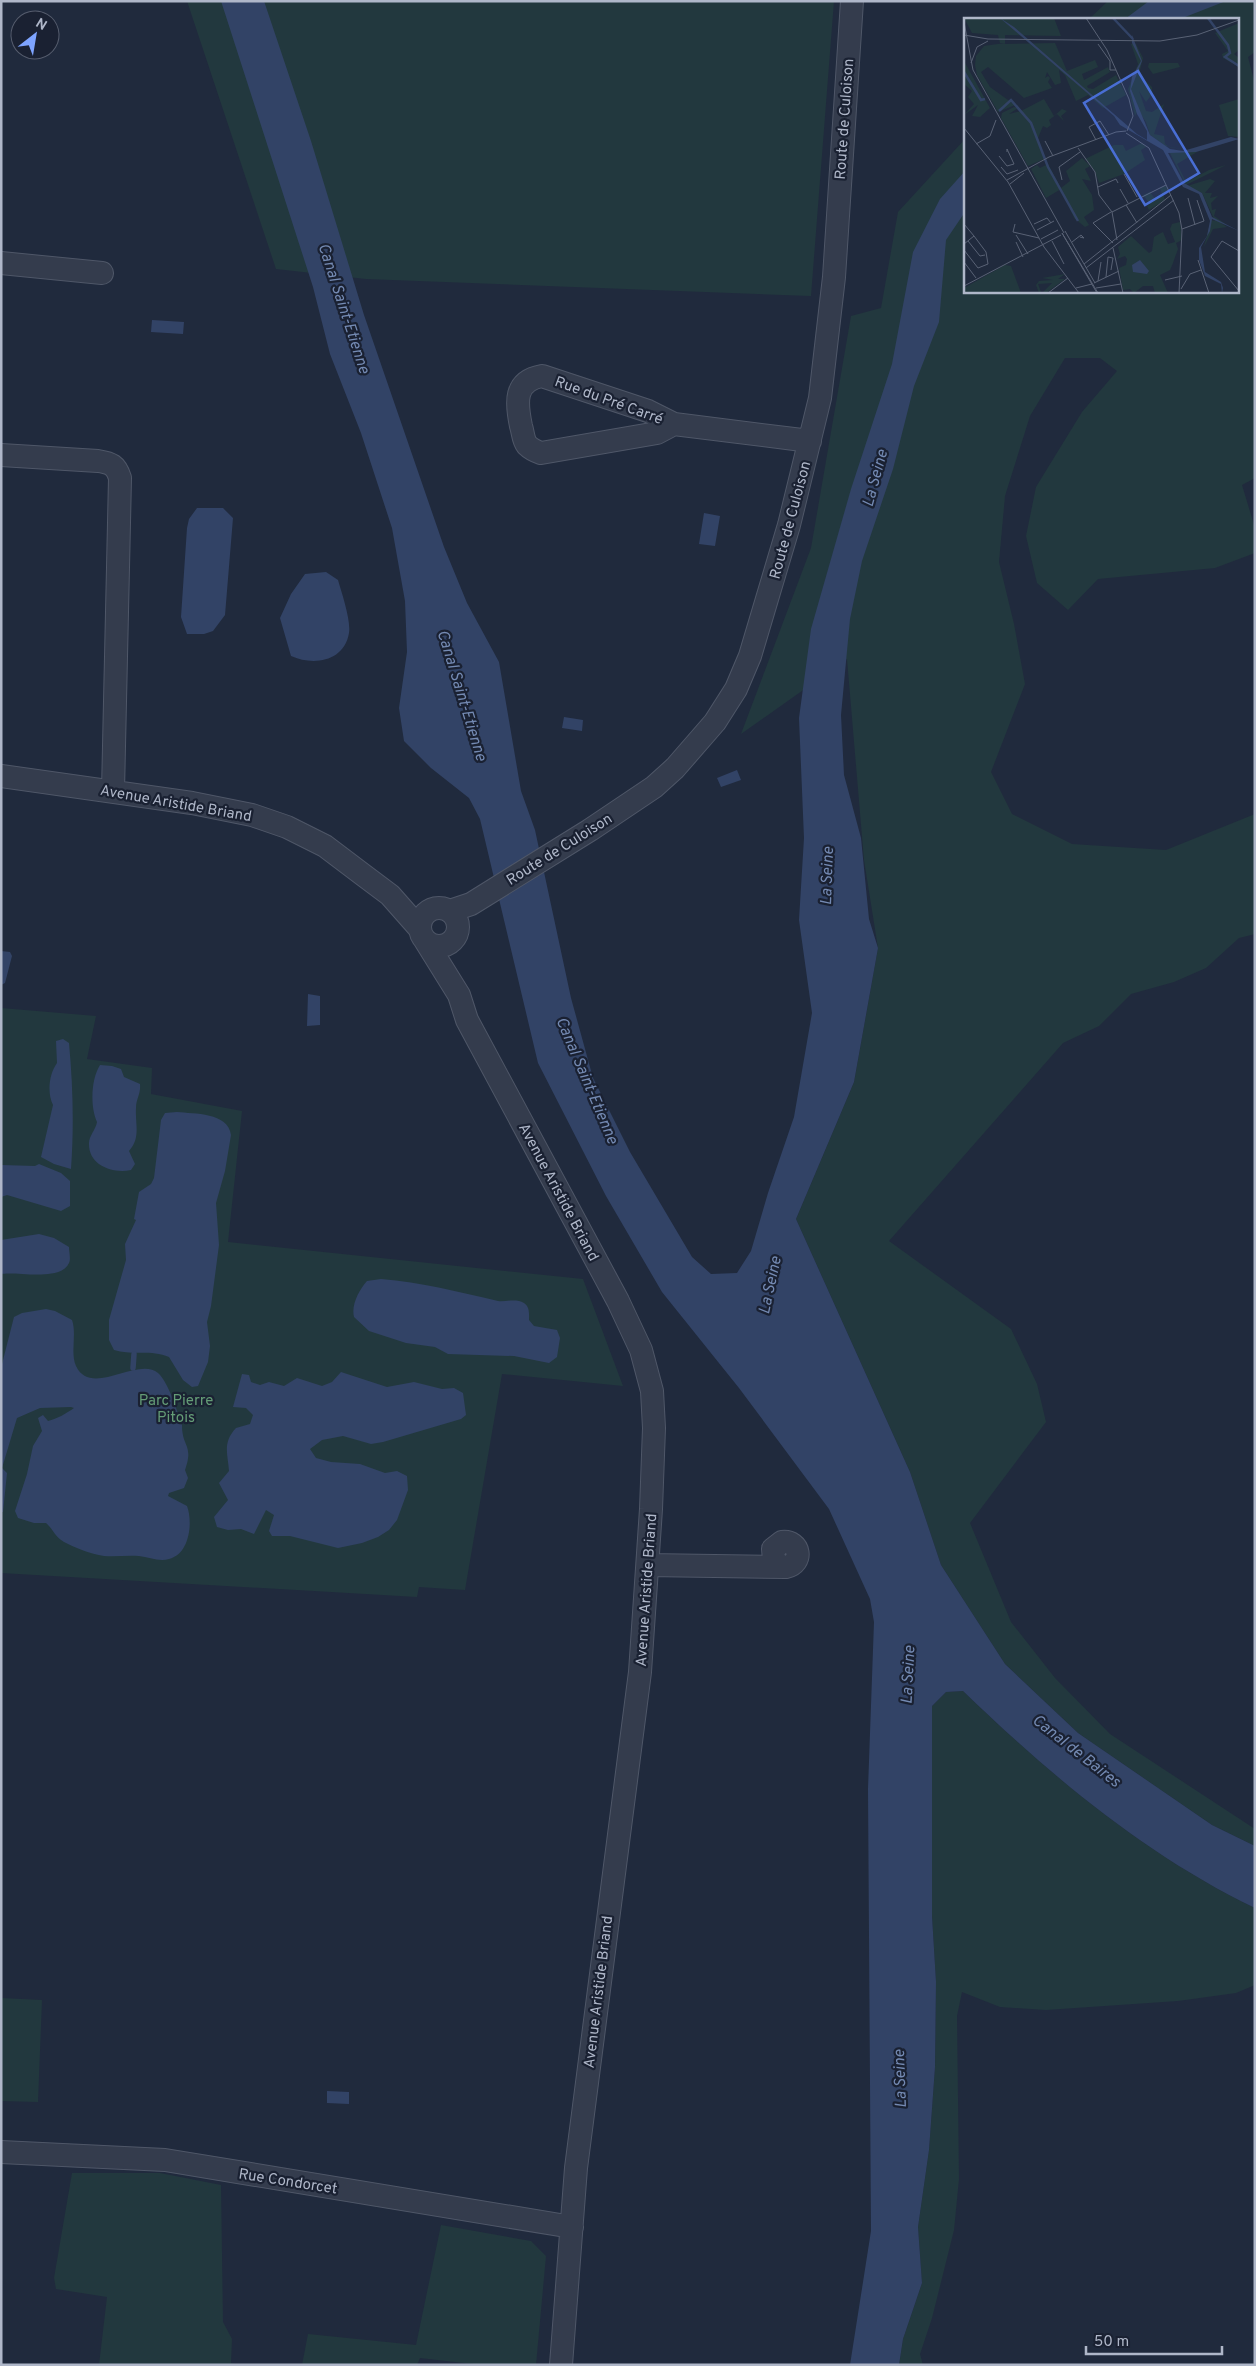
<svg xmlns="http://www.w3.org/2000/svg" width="1256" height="2366" font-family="Overpass,sans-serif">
	<rect width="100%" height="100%" fill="#202a3d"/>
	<path fill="#22383e" d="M 187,1 L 834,1 L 811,296 L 366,279 L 276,269 Z
		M 1108,1 L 1255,1 L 1255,52 L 1248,57 L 1255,84 L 1255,478 L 1242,485 L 1255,528 L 1255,553 L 1215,568 L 1098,579 L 1068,610 L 1037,583 L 1026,536 L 1036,487 L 1082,412 L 1117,371 L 1100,358 L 1065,358 L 1030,416 L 1005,496 L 999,562 L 1014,624 L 1025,684 L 991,772 L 1012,814 L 1072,844 L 1166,850 L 1255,814 L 1255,934 L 1239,938 L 1206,968 L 1174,982 L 1131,994 L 1099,1026 L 1063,1043 L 889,1241 L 1011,1329 L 1037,1384 L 1046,1422 L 970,1523 L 1011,1622 L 1055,1678 L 1110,1734 L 1255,1829 L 1255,1846 L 1212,1825 L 1078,1733 L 1005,1664 L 941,1565 L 910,1472 L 796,1219 L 854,1082 L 878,948 L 864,860 L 847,659 L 741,734 L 811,548 L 851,316 L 881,308 L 898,212 L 965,139 L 965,291 L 1237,291 L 1237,19 L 1089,19 Z
		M 1,1008 L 96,1016 L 87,1059 L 152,1068 L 151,1094 L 242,1111 L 228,1242 L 583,1279 L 623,1386 L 502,1374 L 465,1590 L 419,1587 L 417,1597 L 1,1573 Z
		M 963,1691 C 1050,1775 1145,1855 1255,1908 L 1255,1985 L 1236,1993 L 1178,2001 L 1046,2010 L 1000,2007 L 962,1992 L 957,2016 L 959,2179 L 954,2230 L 932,2318 L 920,2354 L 923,2365 L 899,2365 L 903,2339 L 922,2283 L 918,2227 L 929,2150 L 935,2067 L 936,1982 L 932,1916 L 932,1706 L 946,1692 Z
		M 1,1998 L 42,2000 L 38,2102 L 1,2101 Z
		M 72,2173 L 160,2173 L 221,2185 L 223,2322 L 232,2339 L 231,2363 L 240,2365 L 99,2365 L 107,2297 L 56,2289 L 54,2278 Z
		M 441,2225 L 531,2241 L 546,2256 L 536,2365 L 481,2365 L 420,2358 L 417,2365 L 302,2365 L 308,2334 L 416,2345 Z"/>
	<path fill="#324366" d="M 221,1 L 264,1 L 311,141 L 364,315 L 444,547 L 467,603 L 499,662 L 521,791 L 535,830 L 571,998 L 593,1078 L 630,1152 L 692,1257 L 711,1274 L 737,1273 L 751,1251 L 768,1193 L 794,1117 L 812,1013 L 799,920 L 804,838 L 799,718 L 811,629 L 851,489 L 892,364 L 913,252 L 940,199 L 965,171 L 965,212 L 946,240 L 939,322 L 914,386 L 893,469 L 862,561 L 850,619 L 841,715 L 844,775 L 861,838 L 869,919 L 878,948 L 854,1082 L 796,1219 L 910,1472 L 941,1565 L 1005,1664 L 1078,1733 L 1212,1825 L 1255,1846 L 1255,1908 C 1145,1855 1050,1775 963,1691 L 946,1692 L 932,1706 L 932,1916 L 936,1982 L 935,2067 L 929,2150 L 918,2227 L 922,2283 L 903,2339 L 899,2365 L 850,2365 L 871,2231 L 868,1789 L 874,1622 L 870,1599 L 829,1509 L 739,1388 L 662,1292 L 606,1196 L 538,1063 L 480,819 L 469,798 L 431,768 L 404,741 L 399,708 L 407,652 L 405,601 L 392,528 L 361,433 L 330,354 L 313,287 Z
		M 1149,1 L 1226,1 L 1180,19 L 1125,19 Z
		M 152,320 L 184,322 L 183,334 L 151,332 Z
		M 197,508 L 223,508 L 233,518 L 225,615 L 213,631 L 204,634 L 187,634 L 181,617 L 187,528 L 189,519 Z
		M 704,513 L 720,516 L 715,546 L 699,544 Z
		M 326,572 L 338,580 C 342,594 351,620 349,633 C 344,662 313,666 291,656 L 280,618 L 291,594 L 305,574 Z
		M 564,717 L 583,720 L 582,731 L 562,728 Z
		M 737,770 L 741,780 L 721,787 L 717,778 Z
		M 1,951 L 10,952 L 12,956 L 5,983 L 1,985 Z
		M 308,994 L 320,996 L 320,1025 L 307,1026 Z
		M 63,1039 L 69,1043 C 73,1086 74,1127 71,1169 L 54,1164 L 41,1157 L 53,1105 C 47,1093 49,1074 57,1063 L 56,1041 Z
		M 100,1065 L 112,1066 L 121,1069 L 124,1077 L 140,1084 C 141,1094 136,1099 136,1108 C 135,1124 141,1138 129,1151 L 135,1164 L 131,1170 C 112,1174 88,1165 89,1143 C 89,1136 96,1129 97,1122 C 90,1107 91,1079 100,1065 Z
		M 177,1112 C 194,1114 228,1112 231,1135 L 225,1171 L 216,1203 L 219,1245 L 211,1306 L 207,1322 L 210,1346 L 208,1362 L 198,1386 L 192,1387 L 183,1380 L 169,1357 C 151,1349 133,1356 114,1350 L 109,1340 L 109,1320 L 126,1260 L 125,1244 L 136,1220 L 134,1219 L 139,1192 L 151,1184 L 154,1178 L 161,1120 L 165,1113 Z
		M 39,1164 L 61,1173 L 70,1181 L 70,1206 L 61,1211 L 7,1195 L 1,1197 L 1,1165 L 35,1166 Z
		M 39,1234 L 54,1238 L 69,1247 C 69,1252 71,1259 69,1263 C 61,1282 16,1271 1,1274 L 1,1240 Z
		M 381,1279 C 421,1282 459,1292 498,1301 C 506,1302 516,1298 524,1303 C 530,1307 529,1314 529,1320 L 534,1326 L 557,1330 L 560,1338 L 557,1357 L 549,1363 L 514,1356 L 448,1354 L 435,1347 L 406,1343 L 369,1331 L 354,1317 C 351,1305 359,1290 367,1281 Z
		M 46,1309 L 55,1311 L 72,1320 C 77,1334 70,1353 76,1366 C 91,1398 138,1356 158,1373 C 169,1383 177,1411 182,1425 C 182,1448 194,1444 185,1470 L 188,1478 L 184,1488 L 169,1493 L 168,1496 L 187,1506 C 193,1522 190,1554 169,1559 C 159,1562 149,1557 139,1556 C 127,1555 116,1557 104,1556 C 90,1554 76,1548 64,1542 C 55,1537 53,1529 46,1523 L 34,1523 L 18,1518 L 15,1511 L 27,1474 L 33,1446 L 42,1431 L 38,1418 L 43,1415 L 48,1421 C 57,1419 67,1413 74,1408 L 71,1407 L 40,1408 L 17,1418 L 2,1468 L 7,1473 L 3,1512 L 1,1512 L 1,1368 L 14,1317 L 22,1313 Z
		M 341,1372 L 387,1387 L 414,1382 L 442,1389 L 454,1388 L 463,1393 L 466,1415 L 461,1419 L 383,1442 L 371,1444 L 343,1436 L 322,1440 L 310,1449 L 316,1458 L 331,1462 L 360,1464 L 385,1473 L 397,1471 L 407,1476 L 408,1490 L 397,1520 L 389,1530 L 378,1537 L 362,1543 L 338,1548 L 290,1536 L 272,1536 L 269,1531 L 274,1515 L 266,1510 L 254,1534 L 241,1529 L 228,1530 L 217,1527 L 214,1517 L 228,1500 L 219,1483 L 229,1471 C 228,1454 222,1443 236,1428 L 250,1424 L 253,1415 L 246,1408 L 233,1407 L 242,1374 L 249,1375 L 251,1382 L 260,1385 L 269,1382 L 284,1386 L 297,1378 L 322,1386 L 332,1382 Z
		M 327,2091 L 349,2092 L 349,2104 L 327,2103 Z"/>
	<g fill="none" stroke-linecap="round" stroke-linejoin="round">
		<path stroke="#324366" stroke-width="5.5" d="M 133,1368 L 134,1354"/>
		<defs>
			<path id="minor" d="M 1,263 L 102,273
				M 674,424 L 657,433 L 541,453 C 535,451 531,449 527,445 C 523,440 523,432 521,426 C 516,402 514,381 542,376 L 648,411 L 674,424 L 810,441
				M 1,455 L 98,461 C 111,463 116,465 120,478 L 113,791
				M 1,776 L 192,803 L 252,815 L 287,827 L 325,846 L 362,874 L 390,895 L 420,929
				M420 927a19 19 0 1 1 38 0a19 19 0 1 1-38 0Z
				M 450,911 L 471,904 L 590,830 L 654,787 L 675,768 L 715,722 L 736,689 L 750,656 L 789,525 L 820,398 L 834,277 L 852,1
				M 423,937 L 459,995 L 467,1020 L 618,1301 L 641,1350 L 652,1391 L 654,1428 L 651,1509 L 640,1672 L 576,2168 L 561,2365
				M 648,1565 L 786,1567 C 804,1563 800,1540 782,1542 L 773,1549 L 774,1560 L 780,1566
				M 1,2152 L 165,2160 L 572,2227"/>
		</defs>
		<use href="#minor" stroke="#4f5768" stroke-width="24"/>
		<use href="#minor" stroke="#343c4d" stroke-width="22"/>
	</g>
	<g text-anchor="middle" stroke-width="4.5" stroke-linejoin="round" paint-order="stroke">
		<g font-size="15" fill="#afb7c9" stroke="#1a2132">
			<text transform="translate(844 119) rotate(-86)" y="5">Route de Culoison</text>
			<text transform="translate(609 400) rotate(20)" y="5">Rue du Pré Carré</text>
			<text transform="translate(790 520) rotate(-75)" y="5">Route de Culoison</text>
			<text transform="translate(176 803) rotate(10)" y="5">Avenue Aristide Briand</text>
			<text transform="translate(559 849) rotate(-32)" y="5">Route de Culoison</text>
			<text transform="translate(559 1192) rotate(62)" y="5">Avenue Aristide Briand</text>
			<text transform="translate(646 1590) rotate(-86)" y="5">Avenue Aristide Briand</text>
			<text transform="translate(598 1992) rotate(-83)" y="5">Avenue Aristide Briand</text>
			<text transform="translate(288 2181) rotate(9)" y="5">Rue Condorcet</text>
		</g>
		<g font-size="15" fill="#649c76" stroke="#1a2132">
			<text x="176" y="1405">Parc Pierre<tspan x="176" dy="17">Pitois</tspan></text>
		</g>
		<g font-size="16" font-style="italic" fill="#748ab3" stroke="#1a2132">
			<text transform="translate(345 308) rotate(72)" y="6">Canal Saint-Etienne</text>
			<text transform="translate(874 478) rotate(-75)" y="6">La Seine</text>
			<text transform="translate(463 695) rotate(73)" y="6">Canal Saint-Etienne</text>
			<text transform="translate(826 876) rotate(-88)" y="6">La Seine</text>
			<text transform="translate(588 1080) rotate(67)" y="6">Canal Saint-Etienne</text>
			<text transform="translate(769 1285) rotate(-78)" y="6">La Seine</text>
			<text transform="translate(907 1675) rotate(-87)" y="6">La Seine</text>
			<text transform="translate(1077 1750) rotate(38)" y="6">Canal de Baires</text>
			<text transform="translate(899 2079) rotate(-92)" y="6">La Seine</text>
		</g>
	</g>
	<g transform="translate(964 18)">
		<rect width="275" height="275" fill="#202a3d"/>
		<path d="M 0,0 L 90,0 L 97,18 L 41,17 L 41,26 L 91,25 L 103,53 L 131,42 L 134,49 L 118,56 L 120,62 L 144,49 L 146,54 L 123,68 L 124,70 L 129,71 L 152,57 L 162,77 L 139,90 L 124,77 L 112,83 L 101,57 L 95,52 L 97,65 L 91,67 L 83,54 L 81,60 L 84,58 L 86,60 L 84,64 L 88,70 L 60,80 L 24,49 L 17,54 L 26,69 L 51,87 L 34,94 L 13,57 L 11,47 L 12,38 L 20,28 L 41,25 L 36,25 L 34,17 L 8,15 ZM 275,5 L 275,32 L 270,36 L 275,40 L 275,49 L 259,40 L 258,36 L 264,33 L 251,15 ZM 167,26 L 172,26 L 179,40 L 175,56 L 188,69 L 188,76 L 182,84 L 175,73 L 182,93 L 188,94 L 200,86 L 190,116 L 200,118 L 201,126 L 205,129 L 224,132 L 201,128 L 186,117 L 182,104 L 174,92 L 171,98 L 164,71 L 174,46 ZM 0,43 L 26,90 L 16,99 L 8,98 L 14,87 L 0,97 L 10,86 L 4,79 L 8,73 L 0,66 ZM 185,45 L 214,45 L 216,49 L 189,56 L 184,49 ZM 80,81 L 90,98 L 98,91 L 103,93 L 97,98 L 100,103 L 93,96 L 85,102 L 87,107 L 83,110 L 79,108 L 74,120 L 80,141 L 64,148 L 37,100 L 38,95 L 50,89 L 54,90 L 45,96 L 57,93 ZM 275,81 L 275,119 L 264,118 L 255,87 ZM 178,125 L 182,129 L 177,132 L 181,142 L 160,156 L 135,165 L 131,153 L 121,141 L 150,127 L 159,127 L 162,133 ZM 205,133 L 233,134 L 213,146 L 222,164 L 245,152 L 262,147 L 222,167 ZM 118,140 L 126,148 L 121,151 L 127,163 L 118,161 L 128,177 L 130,192 L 120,199 L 125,207 L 121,209 L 110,200 L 97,171 L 82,180 L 67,151 L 73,147 L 76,150 L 84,146 L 97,170 L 106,163 L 102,153 ZM 246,161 L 251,163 L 241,175 L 248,175 L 246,180 L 254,178 L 247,185 L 248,192 L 252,191 L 250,198 L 263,207 L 254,203 L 263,209 L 249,211 L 240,229 L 247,202 L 251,203 L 238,175 L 223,168 ZM 202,168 L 204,174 L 199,176 L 201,182 L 185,192 L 183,188 L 186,186 L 179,177 L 186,174 L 191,181 L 198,176 L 196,170 ZM 216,204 L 218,222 L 212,225 L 214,231 L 209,245 L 206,252 L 196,257 L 204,275 L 191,275 L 189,268 L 179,268 L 170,275 L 166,271 L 159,272 L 155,250 L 162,247 L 163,241 L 161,238 L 153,241 L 156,236 L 154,229 L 167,218 L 185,235 L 188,233 L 190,219 L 195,216 L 199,214 L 204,226 L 211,224 L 206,211 L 208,206 ZM 41,247 L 47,248 L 57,275 L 0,275 L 0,270 ZM 101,256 L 94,261 L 101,261 L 82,275 L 78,275 L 88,265 L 74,266 L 77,274 L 75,275 L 72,267 L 75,263 L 89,262 L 78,260 Z" fill="#22383e"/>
		<path d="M 36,0 L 50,9 L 173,116 L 183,122 L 183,113 L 173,96 L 166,73 L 168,59 L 177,43 L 168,25 L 168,17 L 178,43 L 167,71 L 186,117 L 206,131 L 219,133 L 267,119 L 275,121 L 232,134 L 204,135 L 220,165 L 238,175 L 248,199 L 275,213 L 248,201 L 246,213 L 237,229 L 241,254 L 257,264 L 259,270 L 258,275 L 257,266 L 241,258 L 235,242 L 235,230 L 243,218 L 246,203 L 235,176 L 219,169 L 199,132 L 156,107 L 150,98 ZM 176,242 L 185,253 L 183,256 L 169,254 L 168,247 Z" fill="#324366"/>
		<path fill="none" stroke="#324366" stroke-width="2.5" d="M 149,0 L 169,21M 244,0 L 264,27 L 266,35 L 261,39 L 275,48M 0,54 L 17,82 L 21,81M 35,93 L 47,82 L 67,105 L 84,149 L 114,203"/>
		<path fill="none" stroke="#596275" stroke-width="1" d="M 122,0 L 143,32 L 165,81 L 169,98 L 163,113M 0,4 L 9,52 L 100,215M 0,17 L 24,21 L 196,23 L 233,17 L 275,2M 134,26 L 146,43 L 146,52 L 152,52M 7,45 L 13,29 L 24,23M 0,110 L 44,164 L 80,229 L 115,275M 162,115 L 185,130 L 215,195 L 218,212 L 215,275M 132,122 L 125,109 L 136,103 L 145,117M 81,123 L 89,138M 12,126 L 26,118 L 32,102M 114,130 L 131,154 L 135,177 L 148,194 L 202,167M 35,138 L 43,148 L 50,146 L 43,131 L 43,134M 37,149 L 43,156 L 54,152M 160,156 L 173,179M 43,162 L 85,139 L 152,114 L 162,113M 98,162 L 95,149 L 116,134M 46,166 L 60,155M 134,169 L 152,161 L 154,165M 156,171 L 164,185M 224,180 L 231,207M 162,187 L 173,205M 148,194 L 153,222M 129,205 L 149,225M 129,205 L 147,194M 0,206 L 10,218 L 0,226M 51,206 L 49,214 L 75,220M 70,206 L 83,200 L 87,205M 218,211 L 240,203 L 233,182M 73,212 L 90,203M 101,213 L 131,265M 52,217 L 64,236M 77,221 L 94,212M 4,223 L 16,238 L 21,237M 88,223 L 100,246M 52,224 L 59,239M 108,224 L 117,217 L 120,220 L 116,219M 149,230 L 159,275M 0,232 L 14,250 L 24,246 L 22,234 L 10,218M 275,233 L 258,223 L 247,239 L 275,273M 234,242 L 245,275M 0,244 L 12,260M 120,246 L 207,177M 122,250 L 210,182M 142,259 L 144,239 L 149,240 L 147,252M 201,262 L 218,258M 134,263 L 137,244M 130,265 L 155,253M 0,268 L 97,217M 112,270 L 128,266M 132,270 L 157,266M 217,271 L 226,256 L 237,252M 84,275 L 104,260M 133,275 L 98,215 L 134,275"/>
		<path fill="#496ed4" fill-opacity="0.15" stroke="#496ed4" stroke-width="2.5" d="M 174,53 L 235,155 L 181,187 L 120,85 Z"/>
		<rect width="275" height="275" fill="none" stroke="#afb7c9" stroke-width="2.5"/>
	</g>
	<rect width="1256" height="2366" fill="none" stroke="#afb7c9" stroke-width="5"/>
	<g transform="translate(35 35) rotate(31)"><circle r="24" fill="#1a2132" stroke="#565d6e"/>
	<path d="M0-4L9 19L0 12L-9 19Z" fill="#7ea4ff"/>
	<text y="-8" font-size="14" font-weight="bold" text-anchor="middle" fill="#afb7c9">N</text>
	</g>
	<path d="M1086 2346v8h136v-8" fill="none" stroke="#afb7c9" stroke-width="2.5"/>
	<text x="1094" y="2346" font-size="15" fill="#afb7c9" stroke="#1a2132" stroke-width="4" paint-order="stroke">50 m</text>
</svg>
